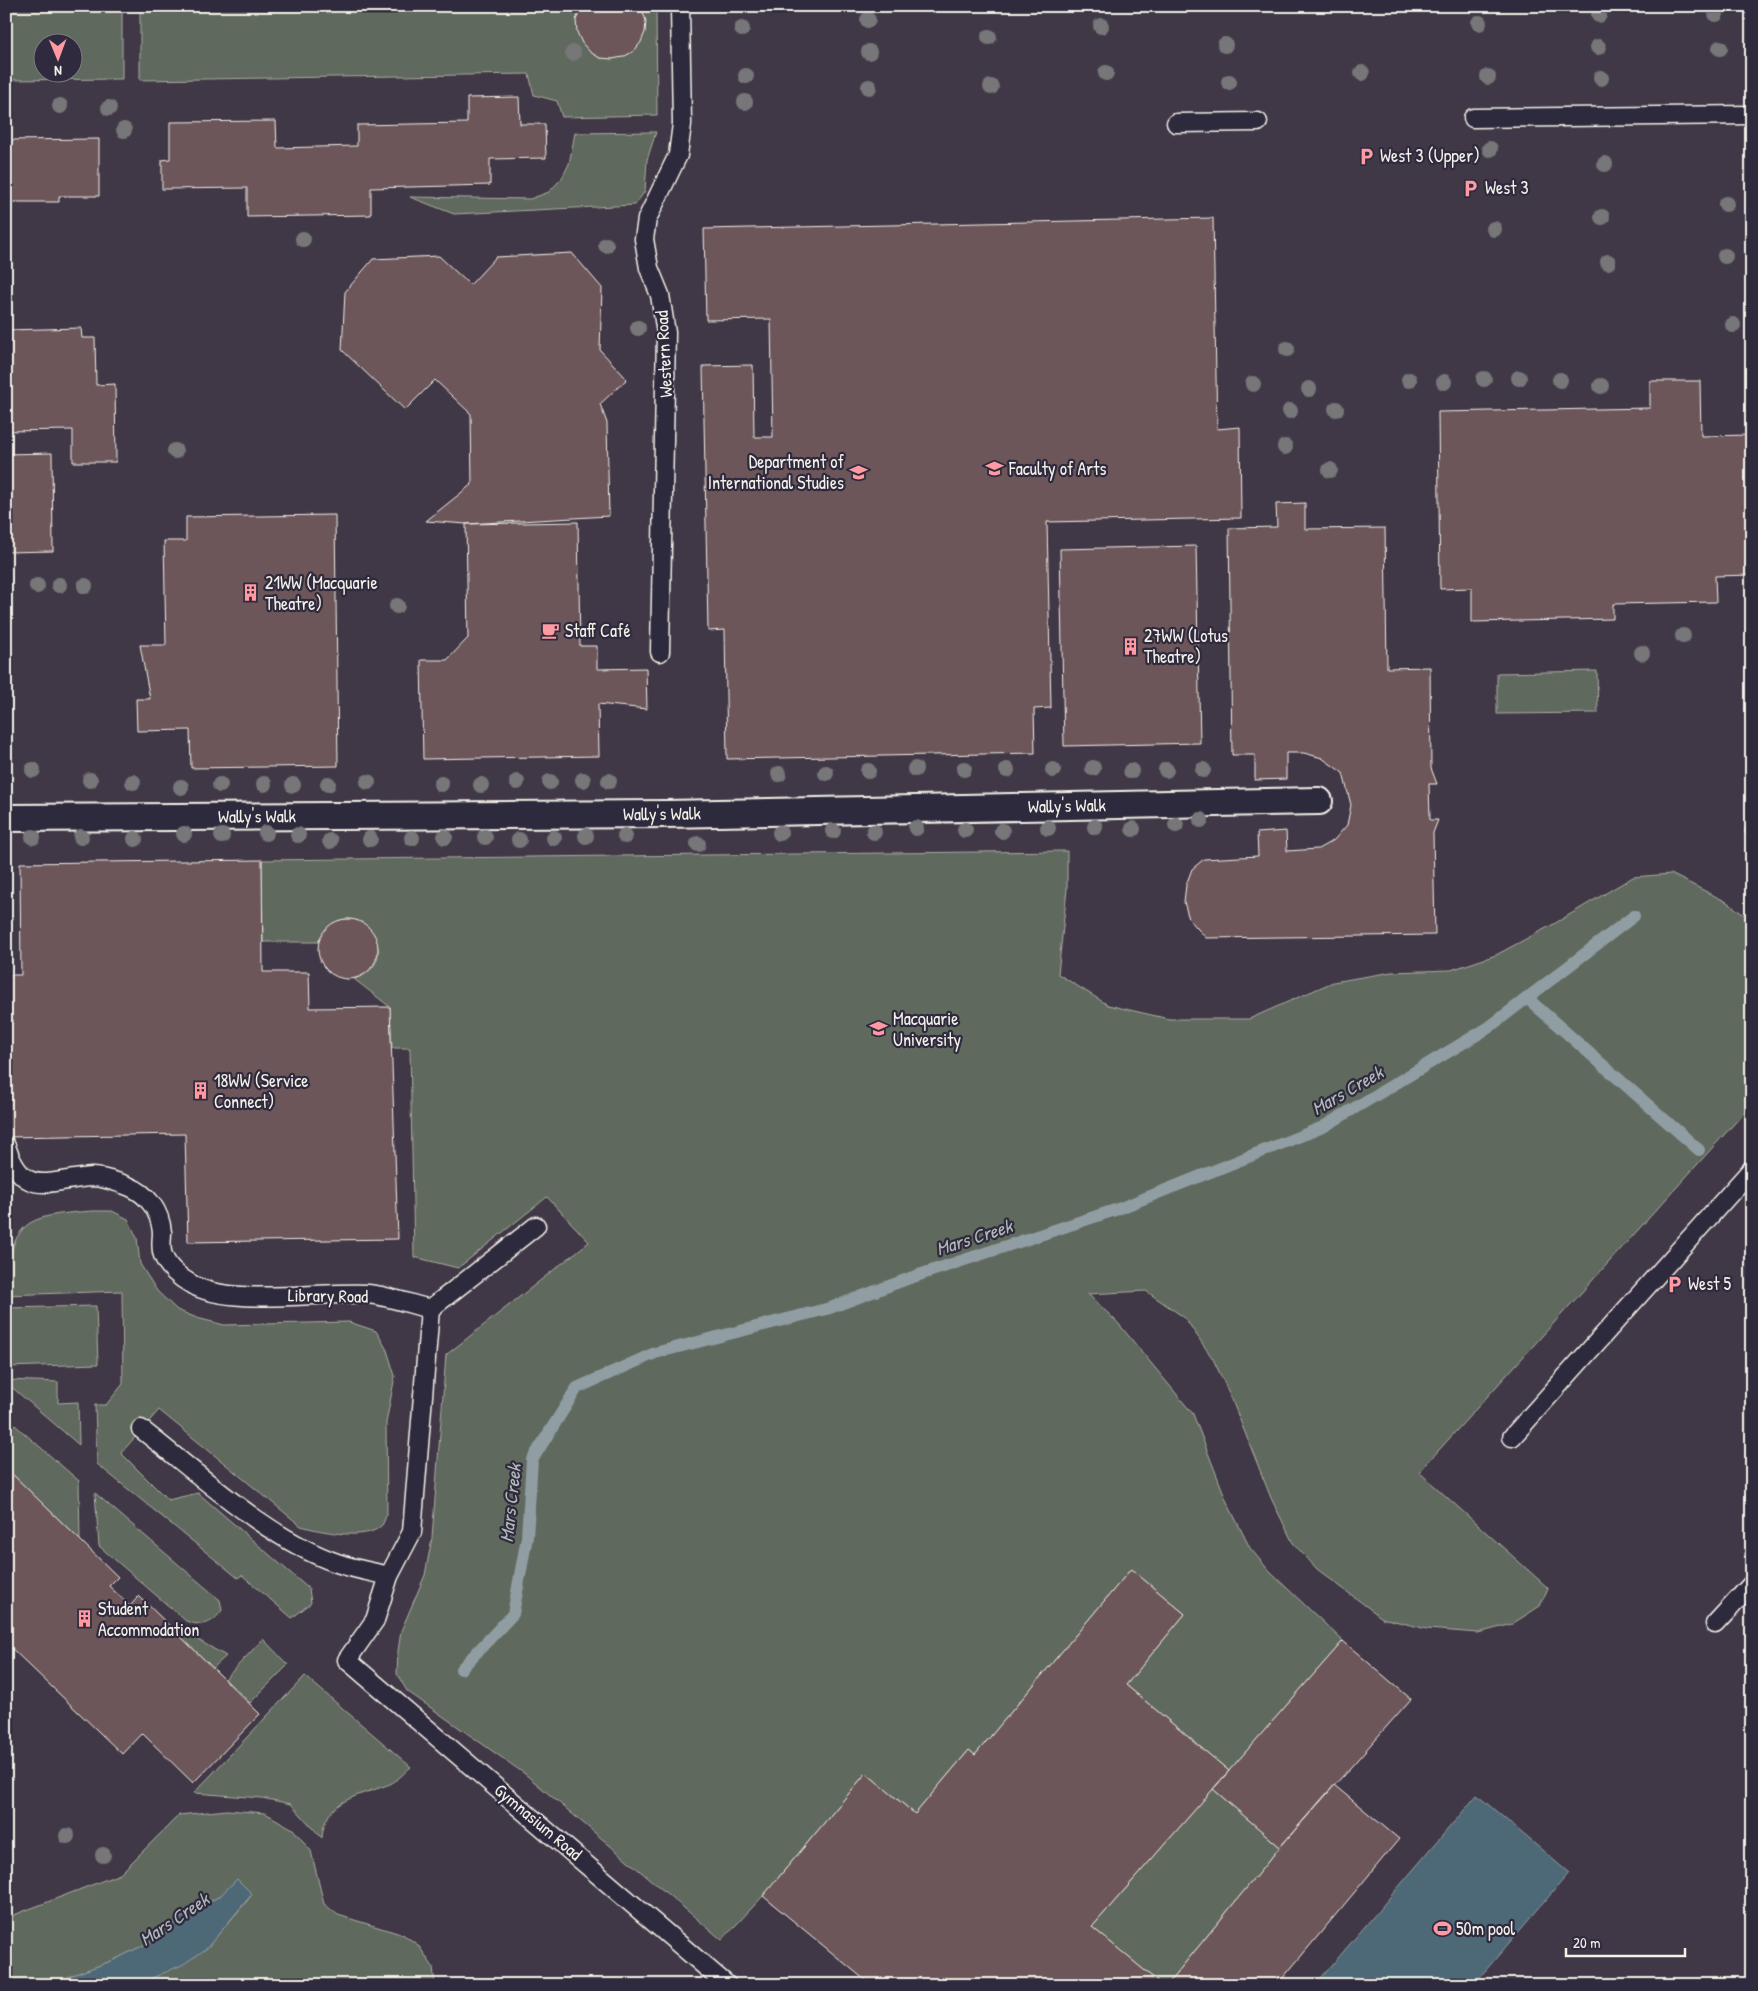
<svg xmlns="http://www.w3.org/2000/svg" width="1758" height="1991" font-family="'Patrick Hand',sans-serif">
	<rect width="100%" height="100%" fill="#2f2a3d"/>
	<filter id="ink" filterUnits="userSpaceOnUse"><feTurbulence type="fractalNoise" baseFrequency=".02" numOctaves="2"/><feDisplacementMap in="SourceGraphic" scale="10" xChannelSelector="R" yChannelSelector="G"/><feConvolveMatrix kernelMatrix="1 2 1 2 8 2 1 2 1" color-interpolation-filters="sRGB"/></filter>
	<g filter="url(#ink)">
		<path fill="#413846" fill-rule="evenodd" d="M 6,6 L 1752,6 L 1752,1985 L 6,1985 ZM 42,42 L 72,42 L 72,72 L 42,72 Z"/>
		<path fill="#61695d" stroke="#aaada2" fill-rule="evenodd" d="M 21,6 L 122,6 L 122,79 L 6,80 L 6,14 ZM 42,42 L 72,42 L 72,72 L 42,72 Z
			M 140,6 L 656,6 L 657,115 L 562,117 L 557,101 L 534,95 L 529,74 L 140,80 Z
			M 656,132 L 647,160 L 645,191 L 635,205 L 454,214 L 410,197 L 530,199 L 549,192 L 562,178 L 569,164 L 575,133 Z
			M 1597,671 L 1598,713 L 1497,714 L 1497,673 Z
			M 1067,851 L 1067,889 L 1058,974 L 1108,1005 L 1169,1019 L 1249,1019 L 1333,982 L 1392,972 L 1451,970 L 1496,955 L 1552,925 L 1633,877 L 1671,874 L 1727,902 L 1752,921 L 1752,1104 L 1419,1472 L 1548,1588 L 1540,1606 L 1512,1624 L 1478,1633 L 1427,1629 L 1382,1618 L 1317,1569 L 1293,1543 L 1271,1498 L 1230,1395 L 1213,1359 L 1185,1318 L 1146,1291 L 1088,1294 L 1118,1323 L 1193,1414 L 1227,1502 L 1250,1548 L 1270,1572 L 1343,1641 L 1229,1771 L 1126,1685 L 1185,1614 L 1131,1569 L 975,1755 L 969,1750 L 915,1814 L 866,1773 L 763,1896 L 722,1940 L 525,1774 L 407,1691 L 397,1674 L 398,1651 L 401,1631 L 425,1575 L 432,1538 L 446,1355 L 589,1242 L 547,1197 L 458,1268 L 414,1257 L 410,1048 L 392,1048 L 390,1007 L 354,979 C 413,961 350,880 318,942 L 263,942 L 262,860 Z
			M 91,1211 L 112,1211 L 128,1219 L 137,1238 L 140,1264 L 157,1291 L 177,1310 L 197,1318 L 224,1325 L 349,1322 L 376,1331 L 387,1350 L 395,1376 L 386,1423 L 387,1514 C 385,1517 384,1523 382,1525 C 367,1542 319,1531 301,1526 L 159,1410 L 121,1453 L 168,1500 L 198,1493 L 309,1589 L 311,1603 L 292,1618 L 242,1575 L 238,1578 L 97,1464 L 95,1405 L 106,1405 L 123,1384 L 122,1291 L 6,1295 C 6,1273 9,1236 30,1223 C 47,1213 72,1213 91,1211 Z
			M 96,1306 L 98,1364 L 7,1367 L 6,1308 Z
			M 8,1380 L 58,1382 L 58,1403 L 78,1402 L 79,1445 L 8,1384 Z
			M 8,1419 L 79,1481 L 80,1540 L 10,1472 Z
			M 95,1493 L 220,1600 L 222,1610 C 213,1624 202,1627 186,1621 L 99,1546 Z
			M 179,1629 L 226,1656 L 213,1668 L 176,1632 Z
			M 263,1639 L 288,1665 L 250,1703 L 225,1679 Z
			M 305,1676 L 411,1767 C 405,1772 397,1781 390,1784 C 361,1796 324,1798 322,1838 L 291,1804 L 262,1798 L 194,1793 Z
			M 1213,1789 L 1280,1847 L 1167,1985 L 1162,1985 L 1092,1927 Z
			M 227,1810 L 265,1813 L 293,1829 L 311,1851 L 324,1904 L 338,1915 L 404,1935 L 418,1945 L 433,1967 L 435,1985 L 136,1985 L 206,1949 L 252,1895 L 237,1879 L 220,1896 L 179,1919 L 164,1935 L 114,1960 L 46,1985 L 6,1985 L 6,1918 L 120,1874 L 179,1815 Z"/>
		<path fill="#4d6776" stroke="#909ea4" d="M 1477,1795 L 1569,1873 L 1473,1985 L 1315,1985 Z
			M 237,1879 L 252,1894 L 206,1949 L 182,1965 L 136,1985 L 46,1985 L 114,1960 L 164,1935 L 179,1919 L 220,1896 Z"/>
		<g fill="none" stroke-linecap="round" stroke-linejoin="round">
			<path stroke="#909ea4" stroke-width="12" d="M 1750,831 L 1752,828
				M 1527,998 L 1699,1150
				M 461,1669 L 513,1614 L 527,1537 L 532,1460 L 577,1388 L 655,1353 L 830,1308 L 910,1278 L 1118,1209 L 1323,1127 L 1488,1028 L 1634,916"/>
		</g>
		<path fill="#6c575a" stroke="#f4f1e8" d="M 582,6 L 641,6 L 646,21 L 645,32 L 641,42 L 634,51 L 623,57 L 612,59 L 600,58 L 590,52 L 582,43 L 577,32 L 576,20 Z
			M 519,97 L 520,124 L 545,124 L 546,158 L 490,159 L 490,185 L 371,188 L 371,215 L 247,217 L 247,188 L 162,189 L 162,160 L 170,159 L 170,122 L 276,121 L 277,148 L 357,146 L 357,125 L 467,123 L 467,98 Z
			M 99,139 L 99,196 L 59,196 L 59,202 L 6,202 L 6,140 Z
			M 1213,218 L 1217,429 L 1240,427 L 1241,518 L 1047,522 L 1051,708 L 1034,709 L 1035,753 L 727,759 L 725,630 L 708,631 L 703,366 L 753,365 L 754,437 L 773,437 L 771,319 L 706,320 L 704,229 Z
			M 572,253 L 602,288 L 600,350 L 627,379 L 600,404 L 607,423 L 609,516 L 466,524 L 426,521 L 472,484 L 471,414 L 435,380 L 405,410 L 342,350 L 345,292 L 373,259 L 439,256 L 470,285 L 496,257 Z
			M 81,328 L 82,338 L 95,338 L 96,385 L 115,384 L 116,462 L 73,462 L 73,430 L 6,431 L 6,330 Z
			M 1650,381 L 1700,381 L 1701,436 L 1752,435 L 1752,575 L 1715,576 L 1716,602 L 1613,604 L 1613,619 L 1472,622 L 1472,588 L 1440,589 L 1438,412 L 1650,408 Z
			M 52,453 L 53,551 L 6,552 L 6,454 Z
			M 1305,503 L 1305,529 L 1385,528 L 1387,668 L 1430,667 L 1431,768 L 1437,784 L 1429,784 L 1430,820 L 1438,820 L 1433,833 L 1435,935 L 1206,938 L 1189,919 L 1184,902 L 1186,885 L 1192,869 L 1204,859 L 1258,856 L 1257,833 L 1286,831 L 1287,851 L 1318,849 L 1334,840 L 1347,825 L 1351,805 L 1343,773 L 1322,758 L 1304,753 L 1286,753 L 1286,779 L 1255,780 L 1255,755 L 1232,755 L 1229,528 L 1277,527 L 1276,504 Z
			M 335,515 L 338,766 L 191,768 L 190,730 L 137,731 L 136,699 L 150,699 L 140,645 L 166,645 L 164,541 L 186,541 L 186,517 Z
			M 578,522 L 580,646 L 597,646 L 597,669 L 646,668 L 647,709 L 598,704 L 599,756 L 423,759 L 421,660 L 447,660 L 468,638 L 466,524 Z
			M 1196,546 L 1200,743 L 1064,746 L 1060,549 Z
			M 262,860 L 263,972 L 309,972 L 310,1008 L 390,1007 L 398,1239 L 188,1242 L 185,1134 L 6,1137 L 6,975 L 21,975 L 20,863 Z
			M318 949a30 30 0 1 1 60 0a30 30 0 1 1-60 0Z
			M 6,1468 L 118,1577 L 109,1586 L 130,1606 L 139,1596 L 260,1714 L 193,1783 L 142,1733 L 122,1754 L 6,1643 Z
			M 1131,1569 L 1185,1614 L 1126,1685 L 1229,1771 L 1092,1927 L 1162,1985 L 871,1985 L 763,1896 L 866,1773 L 915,1814 L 969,1750 L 975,1755 Z
			M 1343,1641 L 1411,1699 L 1280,1847 L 1213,1789 Z
			M 1334,1785 L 1399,1839 L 1277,1985 L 1167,1985 L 1280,1847 Z"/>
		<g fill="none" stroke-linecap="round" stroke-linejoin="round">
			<defs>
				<path id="service" d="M 1473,118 L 1752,115
					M 1176,123 L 1258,122
					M 660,652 L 666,333 L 660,295 L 649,268 L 644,239 L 647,219 L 678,155 L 682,124 L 680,6
					M 6,1146 C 24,1201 50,1179 92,1177 C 104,1177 117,1182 128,1186 C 148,1194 160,1211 162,1232 C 162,1239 160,1248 163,1255 C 167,1267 180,1278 191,1284 C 230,1307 322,1291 368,1294 C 388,1296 410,1304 430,1309 L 412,1532 L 389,1576 L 375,1620 L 347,1660 L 727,1985
					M 430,1309 L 536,1226
					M 141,1429 C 199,1474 268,1539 337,1563 C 354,1569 372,1572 389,1576
					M 1512,1437 L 1752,1169
					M 1715,1624 L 1752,1584"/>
				<g id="pedestrian">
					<path id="s1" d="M 6,818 L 666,814 L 1319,801"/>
				</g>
			</defs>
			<use href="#service" stroke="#f4f1e8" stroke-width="21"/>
			<use href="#pedestrian" stroke="#f4f1e8" stroke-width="30"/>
			<use href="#service" stroke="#2f2a3d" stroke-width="18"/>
			<use href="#pedestrian" stroke="#2f2a3d" stroke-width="26"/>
		</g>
		<g fill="#777678">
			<circle cx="1716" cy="14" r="8"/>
			<circle cx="1599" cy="15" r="8"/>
			<circle cx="868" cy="20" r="8"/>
			<circle cx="1479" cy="23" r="8"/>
			<circle cx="1101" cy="26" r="8"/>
			<circle cx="742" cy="29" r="8"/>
			<circle cx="989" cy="37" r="8"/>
			<circle cx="1225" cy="45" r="8"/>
			<circle cx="1598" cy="47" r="8"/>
			<circle cx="1720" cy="48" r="8"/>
			<circle cx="869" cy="52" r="8"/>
			<circle cx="573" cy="53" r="8"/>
			<circle cx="1106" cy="73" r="8"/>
			<circle cx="1362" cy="73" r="8"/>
			<circle cx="746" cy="76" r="8"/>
			<circle cx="1488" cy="77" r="8"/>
			<circle cx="1601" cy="78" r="8"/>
			<circle cx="1229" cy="82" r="8"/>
			<circle cx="869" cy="87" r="8"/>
			<circle cx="991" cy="87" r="8"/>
			<circle cx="745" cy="102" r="8"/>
			<circle cx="60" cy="106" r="8"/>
			<circle cx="109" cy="108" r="8"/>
			<circle cx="124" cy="130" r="8"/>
			<circle cx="1490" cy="149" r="8"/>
			<circle cx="1605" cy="164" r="8"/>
			<circle cx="1726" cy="204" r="8"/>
			<circle cx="1602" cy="217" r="8"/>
			<circle cx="1494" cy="229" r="8"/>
			<circle cx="303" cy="239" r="8"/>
			<circle cx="606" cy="245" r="8"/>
			<circle cx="1725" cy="256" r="8"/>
			<circle cx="1608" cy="262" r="8"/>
			<circle cx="1733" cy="325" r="8"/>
			<circle cx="638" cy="328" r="8"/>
			<circle cx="1287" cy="349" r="8"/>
			<circle cx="1519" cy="378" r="8"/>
			<circle cx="1484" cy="379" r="8"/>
			<circle cx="1409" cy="380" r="8"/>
			<circle cx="1560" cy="380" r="8"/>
			<circle cx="1444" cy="382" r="8"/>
			<circle cx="1253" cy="384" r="8"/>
			<circle cx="1601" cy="386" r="8"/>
			<circle cx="1309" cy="389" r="8"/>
			<circle cx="1336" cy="409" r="8"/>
			<circle cx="1290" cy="411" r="8"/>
			<circle cx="1285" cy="447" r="8"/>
			<circle cx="175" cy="451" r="8"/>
			<circle cx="1330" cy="470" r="8"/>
			<circle cx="59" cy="585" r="8"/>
			<circle cx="37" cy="586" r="8"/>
			<circle cx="85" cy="586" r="8"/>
			<circle cx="397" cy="606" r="8"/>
			<circle cx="1683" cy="636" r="8"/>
			<circle cx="1642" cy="653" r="8"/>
			<circle cx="1093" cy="768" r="8"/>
			<circle cx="915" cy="769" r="8"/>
			<circle cx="964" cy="769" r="8"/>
			<circle cx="33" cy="770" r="8"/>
			<circle cx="1007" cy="770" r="8"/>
			<circle cx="1053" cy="770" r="8"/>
			<circle cx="1166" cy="770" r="8"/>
			<circle cx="1203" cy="770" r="8"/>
			<circle cx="868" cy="771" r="8"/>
			<circle cx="1131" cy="771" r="8"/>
			<circle cx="826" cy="773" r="8"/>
			<circle cx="779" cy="774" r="8"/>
			<circle cx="90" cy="780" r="8"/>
			<circle cx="583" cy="780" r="8"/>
			<circle cx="609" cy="781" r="8"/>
			<circle cx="133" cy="782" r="8"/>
			<circle cx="368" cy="782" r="8"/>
			<circle cx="517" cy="782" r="8"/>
			<circle cx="550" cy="782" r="8"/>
			<circle cx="264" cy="784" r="8"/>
			<circle cx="328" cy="784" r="8"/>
			<circle cx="441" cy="784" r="8"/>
			<circle cx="220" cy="785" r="8"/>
			<circle cx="293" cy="785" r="8"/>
			<circle cx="481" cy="785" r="8"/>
			<circle cx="181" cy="787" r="8"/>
			<circle cx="1201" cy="820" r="8"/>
			<circle cx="1176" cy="825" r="8"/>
			<circle cx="1095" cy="827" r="8"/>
			<circle cx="916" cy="828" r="8"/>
			<circle cx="1048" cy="828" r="8"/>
			<circle cx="1133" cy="829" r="8"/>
			<circle cx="965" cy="830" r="8"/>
			<circle cx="833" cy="831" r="8"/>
			<circle cx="1002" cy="831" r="8"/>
			<circle cx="874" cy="832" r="8"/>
			<circle cx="266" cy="833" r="8"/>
			<circle cx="780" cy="833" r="8"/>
			<circle cx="184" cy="834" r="8"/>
			<circle cx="298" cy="835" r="8"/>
			<circle cx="222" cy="836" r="8"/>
			<circle cx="586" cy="836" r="8"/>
			<circle cx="625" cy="836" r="8"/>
			<circle cx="33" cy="837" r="8"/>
			<circle cx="81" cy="837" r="8"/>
			<circle cx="445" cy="837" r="8"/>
			<circle cx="485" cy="837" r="8"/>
			<circle cx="412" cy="838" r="8"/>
			<circle cx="554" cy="838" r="8"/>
			<circle cx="135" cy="839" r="8"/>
			<circle cx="370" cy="839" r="8"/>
			<circle cx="519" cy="840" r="8"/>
			<circle cx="330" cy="841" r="8"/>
			<circle cx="698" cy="844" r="8"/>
			<circle cx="67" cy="1836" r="8"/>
			<circle cx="103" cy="1855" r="8"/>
		</g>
	</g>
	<defs>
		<symbol id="parking-bare" viewBox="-9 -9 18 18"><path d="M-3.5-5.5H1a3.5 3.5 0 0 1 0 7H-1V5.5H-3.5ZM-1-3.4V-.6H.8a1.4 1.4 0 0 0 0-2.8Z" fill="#ff9aa2" stroke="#2f2a3d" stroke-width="2.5" paint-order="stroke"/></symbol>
		<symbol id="school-bare" viewBox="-9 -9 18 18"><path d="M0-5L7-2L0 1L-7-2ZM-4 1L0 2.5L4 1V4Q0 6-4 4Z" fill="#ff9aa2" stroke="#2f2a3d" stroke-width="2.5" paint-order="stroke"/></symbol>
		<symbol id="building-bare" viewBox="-9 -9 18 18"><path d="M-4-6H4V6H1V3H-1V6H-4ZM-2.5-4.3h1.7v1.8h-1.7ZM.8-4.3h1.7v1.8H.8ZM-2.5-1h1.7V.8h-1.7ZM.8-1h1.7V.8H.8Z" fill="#ff9aa2" stroke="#2f2a3d" stroke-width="2.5" paint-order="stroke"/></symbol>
		<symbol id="cafe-bare" viewBox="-9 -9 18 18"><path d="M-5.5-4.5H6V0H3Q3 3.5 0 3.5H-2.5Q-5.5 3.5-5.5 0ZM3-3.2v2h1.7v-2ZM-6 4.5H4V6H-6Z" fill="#ff9aa2" stroke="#2f2a3d" stroke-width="2.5" paint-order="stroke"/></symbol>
		<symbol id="university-bare" viewBox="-9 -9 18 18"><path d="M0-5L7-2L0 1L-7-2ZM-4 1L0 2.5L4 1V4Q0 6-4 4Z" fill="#ff9aa2" stroke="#2f2a3d" stroke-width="2.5" paint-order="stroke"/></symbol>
		<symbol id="stadium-bare" viewBox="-9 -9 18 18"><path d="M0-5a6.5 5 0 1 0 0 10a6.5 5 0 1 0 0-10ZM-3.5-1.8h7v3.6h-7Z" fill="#ff9aa2" stroke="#2f2a3d" stroke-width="2.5" paint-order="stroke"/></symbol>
	</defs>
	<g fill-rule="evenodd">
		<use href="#parking-bare" x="1354" y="144" width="25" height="25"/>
		<use href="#parking-bare" x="1458" y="176" width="25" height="25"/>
		<use href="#school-bare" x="982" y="456" width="25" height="25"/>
		<use href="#school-bare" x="846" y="460" width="25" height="25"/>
		<use href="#building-bare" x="238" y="580" width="25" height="25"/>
		<use href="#cafe-bare" x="538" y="618" width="25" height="25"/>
		<use href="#building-bare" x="1118" y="634" width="25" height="25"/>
		<use href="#university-bare" x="866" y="1016" width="25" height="25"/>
		<use href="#building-bare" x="188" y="1078" width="25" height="25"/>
		<use href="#parking-bare" x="1662" y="1272" width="25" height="25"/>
		<use href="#building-bare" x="72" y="1606" width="25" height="25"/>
		<use href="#stadium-bare" x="1430" y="1916" width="25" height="25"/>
	</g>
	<g text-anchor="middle" stroke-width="4.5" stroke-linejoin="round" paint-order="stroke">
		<g font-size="18" fill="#f4f1e8" stroke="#2f2a3d" text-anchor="start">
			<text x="1380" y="162">West 3 (Upper)</text>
			<text x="1485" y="194">West 3</text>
			<text x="844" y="468" text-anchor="end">Department of<tspan x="844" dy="21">International Studies</tspan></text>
			<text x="1009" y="475">Faculty of Arts</text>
			<text x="265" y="589">21WW (Macquarie<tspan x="265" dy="21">Theatre)</tspan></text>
			<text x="565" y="637">Staff Café</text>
			<text x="1144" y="642">27WW (Lotus<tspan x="1144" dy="21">Theatre)</tspan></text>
			<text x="893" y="1025">Macquarie<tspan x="893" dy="21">University</tspan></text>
			<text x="214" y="1087">18WW (Service<tspan x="214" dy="21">Connect)</tspan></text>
			<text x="1688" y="1290">West 5</text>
			<text x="98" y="1615">Student<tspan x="98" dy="21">Accommodation</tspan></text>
			<text x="1456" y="1935">50m pool</text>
		</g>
		<g font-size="18" fill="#f4f1e8" stroke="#2f2a3d">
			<text transform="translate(664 354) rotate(-93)" y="6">Western Road</text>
			<text dy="6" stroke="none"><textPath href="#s1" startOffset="1061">Wally's Walk</textPath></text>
			<text dy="6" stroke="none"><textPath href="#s1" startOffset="656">Wally's Walk</textPath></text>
			<text dy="6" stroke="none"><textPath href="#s1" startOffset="251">Wally's Walk</textPath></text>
			<text transform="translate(328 1296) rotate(1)" y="6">Library Road</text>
			<text transform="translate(538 1822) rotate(40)" y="6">Gymnasium Road</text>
		</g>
		<g font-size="19" font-style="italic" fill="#b1baba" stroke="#2f2a3d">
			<text transform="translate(1347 1090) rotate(-30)" y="7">Mars Creek</text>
			<text transform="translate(974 1237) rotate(-18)" y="7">Mars Creek</text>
			<text transform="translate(510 1503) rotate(-84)" y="7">Mars Creek</text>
			<text transform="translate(174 1919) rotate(-34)" y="7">Mars Creek</text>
		</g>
	</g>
	<rect width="1758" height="1991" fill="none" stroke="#2f2a3d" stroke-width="25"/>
	<rect x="12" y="12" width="1733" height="1966" fill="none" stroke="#f4f1e8" stroke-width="2" filter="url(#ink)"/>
	<g transform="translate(58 58) rotate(179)"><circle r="24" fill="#2f2a3d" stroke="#7e7a81"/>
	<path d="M0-4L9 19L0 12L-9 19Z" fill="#ff9aa2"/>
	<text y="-8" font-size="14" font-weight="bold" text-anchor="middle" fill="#f4f1e8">N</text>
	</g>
	<path d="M1566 1948v8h119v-8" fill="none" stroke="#f4f1e8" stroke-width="2.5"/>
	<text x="1573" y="1948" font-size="15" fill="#f4f1e8" stroke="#2f2a3d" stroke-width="4" paint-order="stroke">20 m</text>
</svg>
